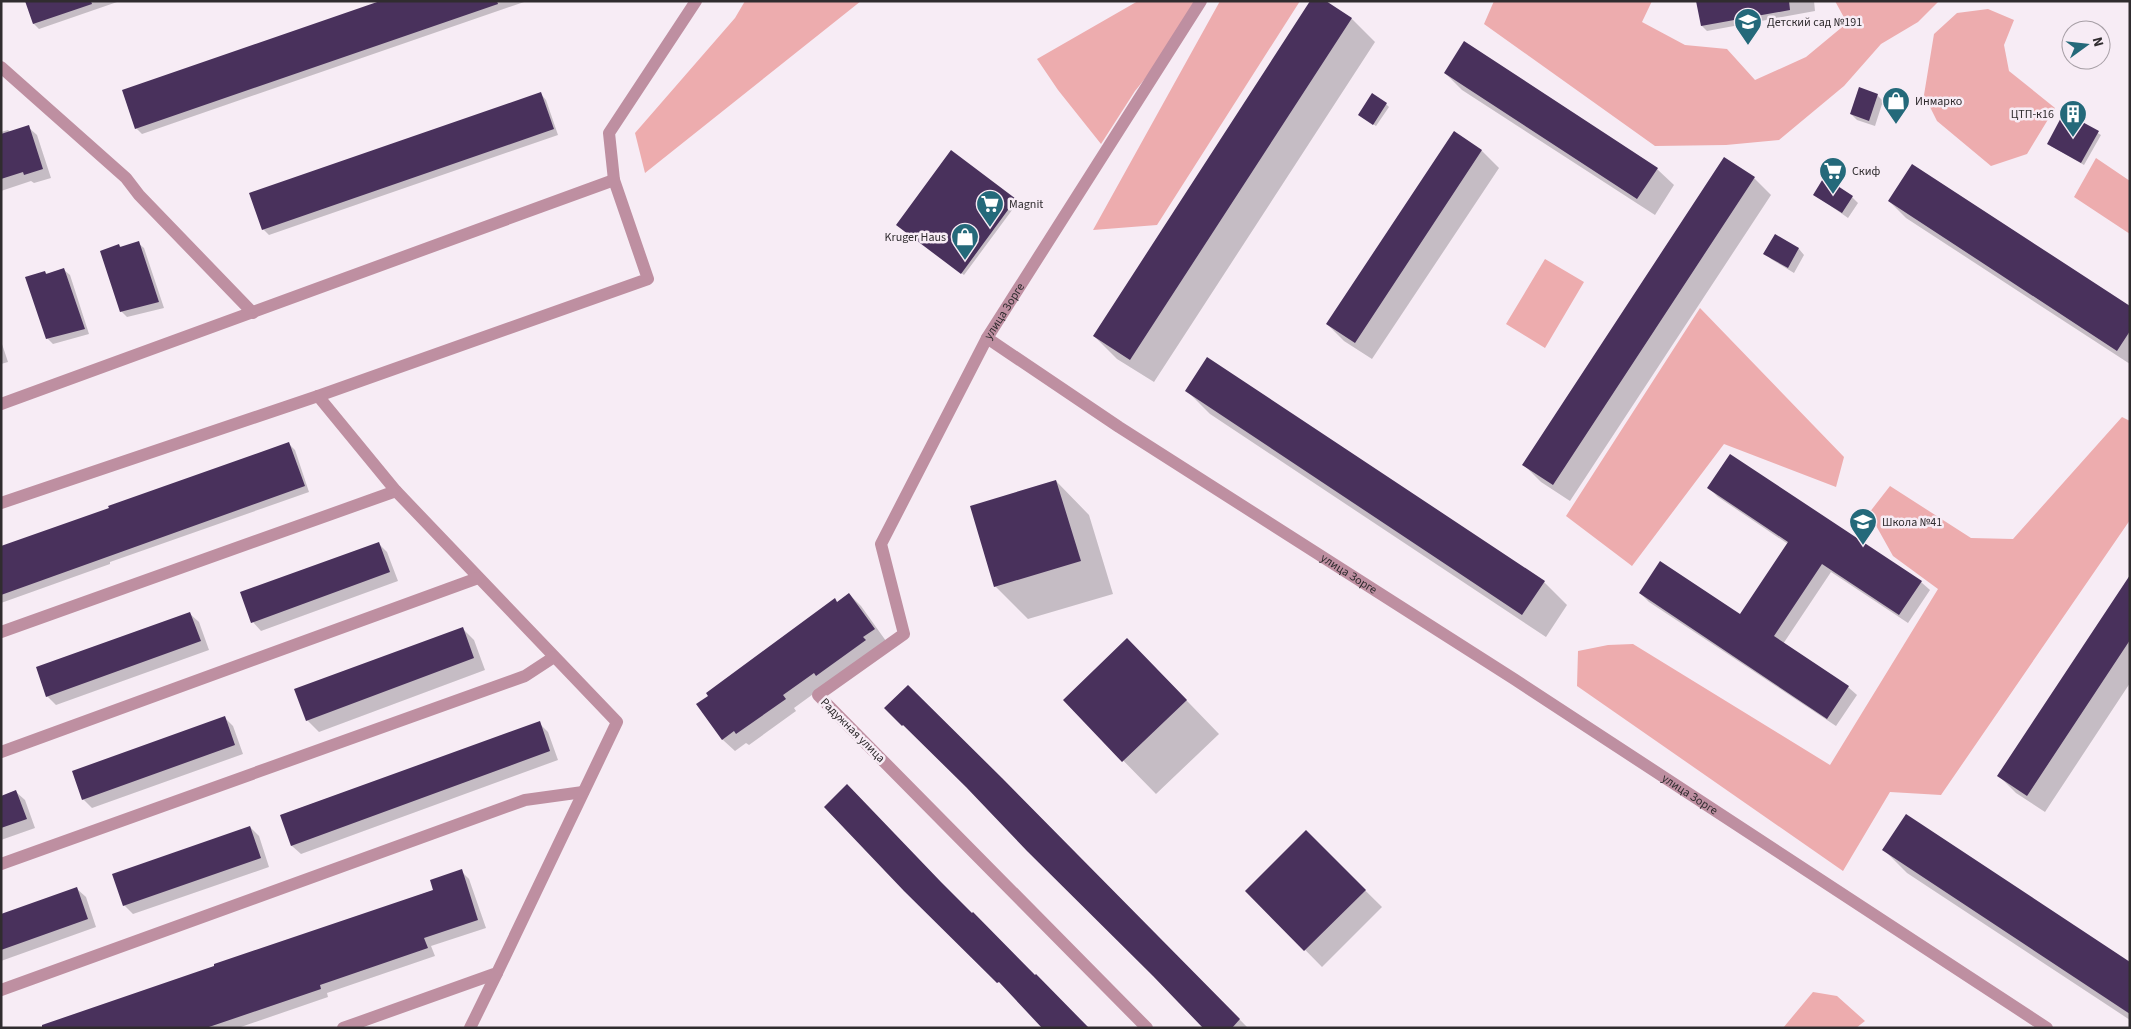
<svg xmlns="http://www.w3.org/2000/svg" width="2131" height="1029" font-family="'Source Sans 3',sans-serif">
	<rect width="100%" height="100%" fill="#f7ecf5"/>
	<path fill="#edacae" d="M 745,1 L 861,1 L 645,173 L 635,133 L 735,18 Z
		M 1138,1 L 1196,1 L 1200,10 L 1135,91 L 1101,144 L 1058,90 L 1037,59 Z
		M 1220,1 L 1300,1 L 1157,225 L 1093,230 Z
		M 1494,1 L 1652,1 L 1642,22 L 1685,45 L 1727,49 L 1755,80 L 1806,57 L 1847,23 L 1835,1 L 1939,1 L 1918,22 L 1881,44 L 1844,86 L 1779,140 L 1726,145 L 1655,146 L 1484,24 Z
		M 1988,9 L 2014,20 L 2004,45 L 2009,71 L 2055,108 L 2027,154 L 1991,166 L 1937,121 L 1924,95 L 1934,34 L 1957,13 Z
		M 2096,158 L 2130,181 L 2130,234 L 2074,197 Z
		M 1545,259 L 1584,282 L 1545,348 L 1506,324 Z
		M 1700,308 L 1844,457 L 1836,487 L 1724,444 L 1632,566 L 1566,516 Z
		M 2122,417 L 2130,421 L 2130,520 L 1941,795 L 1890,792 L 1843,871 L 1577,686 L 1578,651 L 1608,645 L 1633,644 L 1830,765 L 1938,589 L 1893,556 L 1869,513 L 1890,486 L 1971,538 L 2013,539 Z
		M 1813,992 L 1837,996 L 1865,1021 L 1856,1028 L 1783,1028 Z"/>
	<path fill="#0003" d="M 26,1 L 120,1 L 39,29 L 34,24 Z
		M 384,1 L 527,1 L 142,134 L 136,128 Z
		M 1324,1 L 1352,19 L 1375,42 L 1154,382 L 1117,359 L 1094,336 Z
		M 1697,1 L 1814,1 L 1815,11 L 1707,31 L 1702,26 Z
		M 1445,73 L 1657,169 L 1674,185 L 1655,215 L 1462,90 Z
		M 541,94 L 546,100 L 558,135 L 269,235 L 263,229 Z
		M 1877,95 L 1883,101 L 1875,126 L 1857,120 L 1851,114 Z
		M 1386,104 L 1389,107 L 1376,126 L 1362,117 Z
		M 2065,114 L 2101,135 L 2084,165 L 2051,146 Z
		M 28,127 L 37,135 L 51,178 L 34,183 L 31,181 L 1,191 L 1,132 L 8,130 L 11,133 Z
		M 1454,133 L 1482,151 L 1499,168 L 1372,359 L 1344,341 L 1327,324 Z
		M 1754,178 L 1771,195 L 1570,501 L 1541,482 L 1524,465 Z
		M 1815,195 L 1852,197 L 1858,203 L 1848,218 Z
		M 1016,200 L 1018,202 L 964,275 L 900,227 Z
		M 1889,201 L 2130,307 L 2130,364 L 1906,218 Z
		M 1775,235 L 1799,249 L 1804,255 L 1794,273 L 1771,259 L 1765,253 Z
		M 138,243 L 144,248 L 164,308 L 127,317 L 121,311 L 119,245 L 122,248 Z
		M 64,270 L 70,275 L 89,334 L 53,344 L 47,338 L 45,272 L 48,275 Z
		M 1,341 L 8,362 L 1,364 Z
		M 1187,391 L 1544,582 L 1567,605 L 1546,637 L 1210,414 Z
		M 289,444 L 295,450 L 309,492 L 110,562 L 110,564 L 1,603 L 1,549 Z
		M 1056,481 L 1089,515 L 1113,594 L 1028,619 L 995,586 Z
		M 1709,488 L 1921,582 L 1930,590 L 1908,623 L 1831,572 L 1783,644 L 1848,687 L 1857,695 L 1836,726 L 1649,602 L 1640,593 L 1741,615 L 1788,544 L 1718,497 Z
		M 378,543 L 387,552 L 398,581 L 261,631 L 253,622 Z
		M 2130,577 L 2130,683 L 2045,812 L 2016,793 L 1999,776 Z
		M 849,594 L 861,606 L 886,641 L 794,708 L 796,711 L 749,745 L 746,743 L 735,751 L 723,740 L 698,705 Z
		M 190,614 L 199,622 L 209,650 L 56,705 L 47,696 Z
		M 462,628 L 474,640 L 485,670 L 319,732 L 307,720 Z
		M 1160,673 L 1219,734 L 1156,794 L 1064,700 Z
		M 224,717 L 233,726 L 243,754 L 92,808 L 83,799 Z
		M 539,723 L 548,732 L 558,760 L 301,854 L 292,846 L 281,815 Z
		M 1008,785 L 1248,1028 L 1207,1028 Z
		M 16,792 L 25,800 L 35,828 L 1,840 L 1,797 Z
		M 250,827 L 259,836 L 269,867 L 133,914 L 124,905 Z
		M 1306,832 L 1382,907 L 1322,967 L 1247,891 Z
		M 1884,850 L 2130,964 L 2130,1020 L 1907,873 Z
		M 461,871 L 469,879 L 486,928 L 431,946 L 435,956 L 327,993 L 328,997 L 238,1028 L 44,1028 L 434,890 Z
		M 77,889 L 86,897 L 96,927 L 1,961 L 1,917 Z"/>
	<path fill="#49315c" d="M 25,1 L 91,1 L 92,4 L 33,24 Z
		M 380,1 L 497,1 L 498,4 L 135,129 L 122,90 Z
		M 1310,1 L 1326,1 L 1352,18 L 1130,360 L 1093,336 Z
		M 1696,1 L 1789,1 L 1790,10 L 1701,26 Z
		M 1464,41 L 1658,168 L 1637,199 L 1444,73 Z
		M 1859,87 L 1878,94 L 1869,121 L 1850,114 Z
		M 541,92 L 554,129 L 262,230 L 249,193 Z
		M 1372,93 L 1387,103 L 1373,125 L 1358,115 Z
		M 2064,112 L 2099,131 L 2081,163 L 2047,144 Z
		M 29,125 L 43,169 L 24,175 L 23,172 L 1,179 L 1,134 Z
		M 1454,131 L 1482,150 L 1355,343 L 1326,324 Z
		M 951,150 L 1016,199 L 961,274 L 896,225 Z
		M 1724,157 L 1755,177 L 1553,485 L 1522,465 Z
		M 1912,164 L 2130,306 L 2130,331 L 2117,351 L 1888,201 Z
		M 1824,177 L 1853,196 L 1842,213 L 1813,195 Z
		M 1775,234 L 1799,248 L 1788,268 L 1763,254 Z
		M 139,241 L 159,302 L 120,312 L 100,251 L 119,244 L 120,247 Z
		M 64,268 L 85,329 L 46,339 L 25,277 L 45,271 L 46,274 Z
		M 1207,357 L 1545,581 L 1522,615 L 1185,391 Z
		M 289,442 L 305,486 L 1,595 L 1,546 L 109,508 L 108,506 Z
		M 1730,454 L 1922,581 L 1899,615 L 1822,564 L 1774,636 L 1849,686 L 1827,719 L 1639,593 L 1660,561 L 1740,614 L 1788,542 L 1707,488 Z
		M 1056,480 L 1081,561 L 994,587 L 970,506 Z
		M 379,542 L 390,572 L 251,623 L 240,592 Z
		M 2130,575 L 2130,640 L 2027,796 L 1997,776 Z
		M 849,593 L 875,629 L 863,637 L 866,640 L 816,676 L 814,673 L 783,695 L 786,699 L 736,734 L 734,731 L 722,740 L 696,704 L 708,696 L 706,693 L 835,598 L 837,602 Z
		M 190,612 L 201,641 L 46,697 L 36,667 Z
		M 463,627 L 474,658 L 306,721 L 294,689 Z
		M 1127,638 L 1187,700 L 1122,762 L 1063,700 Z
		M 908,685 L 1002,778 L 1240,1019 L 1232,1028 L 1203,1028 L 1153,976 L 1027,851 L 966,787 L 903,725 L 902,726 L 884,708 Z
		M 225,716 L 235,745 L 82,800 L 72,771 Z
		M 540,721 L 550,751 L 291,846 L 280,815 Z
		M 847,784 L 941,882 L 972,913 L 973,912 L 1035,975 L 1036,974 L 1089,1028 L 1042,1028 L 999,982 L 997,983 L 904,891 L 824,807 Z
		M 16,790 L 27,819 L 1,828 L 1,796 Z
		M 1906,814 L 2130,962 L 2130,1014 L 1882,850 Z
		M 250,826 L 261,858 L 123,906 L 112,874 Z
		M 1306,830 L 1366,890 L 1304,951 L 1245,891 Z
		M 462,869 L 478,920 L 424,938 L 428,948 L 320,985 L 321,989 L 206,1028 L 42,1028 L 42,1025 L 214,966 L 214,964 L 433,890 L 430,880 Z
		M 77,887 L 88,919 L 1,950 L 1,914 Z"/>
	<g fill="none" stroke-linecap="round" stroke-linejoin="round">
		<g stroke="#be8fa1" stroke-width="12">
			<path d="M 1,67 L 126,178 L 139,195 L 253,313"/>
			<path id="s1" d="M 987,338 L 1119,427 L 1514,679 L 2047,1028"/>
			<path d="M 318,396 L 396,491 L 617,722 L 497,973 L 343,1028"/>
			<path d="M 1,404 L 614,180"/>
			<path d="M 1,503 L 318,396 L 648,279 L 614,180 L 609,133 L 696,1"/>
			<path d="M 1,632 L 396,491"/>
			<path d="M 1,752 L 478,578"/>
			<path d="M 1,864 L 525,676 L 554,657"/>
			<path d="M 1,990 L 525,800 L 583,792"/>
			<path d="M 470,1028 L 497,973"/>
			<path id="s2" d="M 1147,1028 L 818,695 L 904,634 L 881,544 L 987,338 L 1201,1"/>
		</g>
	</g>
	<defs>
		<symbol id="school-pin" viewBox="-11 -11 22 30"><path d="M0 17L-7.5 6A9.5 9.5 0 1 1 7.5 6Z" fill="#24697a" stroke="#f7ecf5"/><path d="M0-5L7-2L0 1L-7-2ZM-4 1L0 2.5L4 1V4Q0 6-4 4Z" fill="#fff"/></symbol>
		<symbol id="shop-pin" viewBox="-11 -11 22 30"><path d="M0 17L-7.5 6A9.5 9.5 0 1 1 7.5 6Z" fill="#24697a" stroke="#f7ecf5"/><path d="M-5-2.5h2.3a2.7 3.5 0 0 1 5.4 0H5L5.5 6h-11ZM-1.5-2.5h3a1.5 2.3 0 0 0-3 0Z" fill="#fff"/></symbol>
		<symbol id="building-pin" viewBox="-11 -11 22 30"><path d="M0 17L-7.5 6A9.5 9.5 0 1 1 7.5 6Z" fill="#24697a" stroke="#f7ecf5"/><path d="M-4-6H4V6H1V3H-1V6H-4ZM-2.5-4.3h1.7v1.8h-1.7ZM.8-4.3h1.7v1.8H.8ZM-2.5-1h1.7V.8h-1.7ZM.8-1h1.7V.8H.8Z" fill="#fff"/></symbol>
		<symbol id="supermarket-pin" viewBox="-11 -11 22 30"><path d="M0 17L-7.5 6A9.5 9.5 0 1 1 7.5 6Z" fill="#24697a" stroke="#f7ecf5"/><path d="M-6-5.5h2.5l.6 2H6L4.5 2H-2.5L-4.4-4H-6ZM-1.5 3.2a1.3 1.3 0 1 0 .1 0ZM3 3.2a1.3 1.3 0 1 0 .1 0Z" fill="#fff"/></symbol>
	</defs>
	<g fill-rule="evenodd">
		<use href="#school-pin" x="1732" y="6" width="32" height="43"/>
		<use href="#shop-pin" x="1880" y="85" width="32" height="43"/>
		<use href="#building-pin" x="2057" y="98" width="32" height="43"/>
		<use href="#supermarket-pin" x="1817" y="155" width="32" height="43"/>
		<use href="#supermarket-pin" x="974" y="188" width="32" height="43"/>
		<use href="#shop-pin" x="949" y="221" width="32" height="43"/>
		<use href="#school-pin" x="1847" y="506" width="32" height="43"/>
	</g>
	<g text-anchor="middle" stroke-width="5" stroke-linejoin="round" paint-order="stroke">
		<g font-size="12" fill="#302c2f" stroke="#f7ecf5" text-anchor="start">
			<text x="1767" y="26">Детский сад №191</text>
			<text x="1915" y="105">Инмарко</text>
			<text x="2054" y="118" text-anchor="end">ЦТП-к16</text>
			<text x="1852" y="175">Скиф</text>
			<text x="1009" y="208">Magnit</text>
			<text x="946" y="241" text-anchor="end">Kruger Haus</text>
			<text x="1882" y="526">Школа №41</text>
		</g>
		<g font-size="12" fill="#302c2f" stroke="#f7ecf5">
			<text dy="4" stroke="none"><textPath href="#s2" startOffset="930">улица Зорге</textPath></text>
			<text dy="4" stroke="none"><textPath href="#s1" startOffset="432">улица Зорге</textPath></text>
			<text transform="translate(853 730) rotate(45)" y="4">Радужная улица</text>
			<text dy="4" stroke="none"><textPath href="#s1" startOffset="838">улица Зорге</textPath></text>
		</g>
	</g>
	<rect width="2131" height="1029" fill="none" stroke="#302c2f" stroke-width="5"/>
	<g transform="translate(2086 45) rotate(75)"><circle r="24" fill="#f7ecf5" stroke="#a79fa6"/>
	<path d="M0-4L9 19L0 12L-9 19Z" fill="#24697a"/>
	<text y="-8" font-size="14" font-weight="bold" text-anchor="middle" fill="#302c2f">N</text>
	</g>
</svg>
